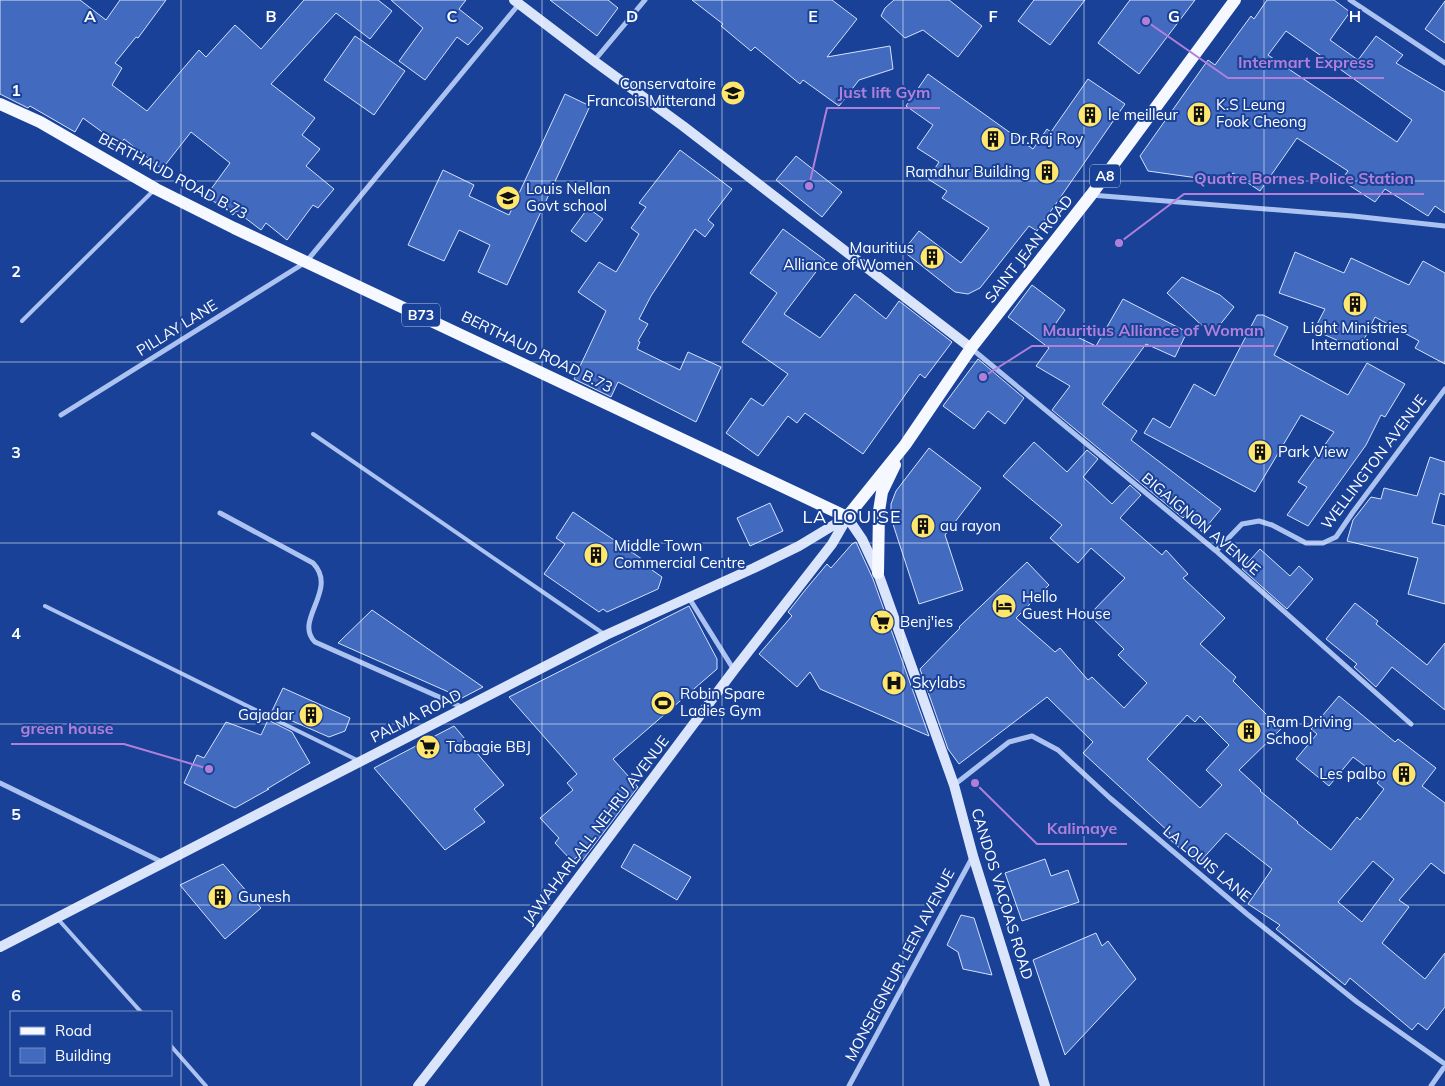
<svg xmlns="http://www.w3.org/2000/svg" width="1445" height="1086" font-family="Mulish,sans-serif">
	<rect width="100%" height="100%" fill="#194197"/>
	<path fill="#426abe" stroke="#d3e1fb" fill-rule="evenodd" d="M 0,0 L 80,0 L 106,20 L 120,0 L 166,0 L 138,38 L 136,37 L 115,63 L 122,68 L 112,85 L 147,111 L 199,50 L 206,57 L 235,25 L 261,49 L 304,0 L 378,0 L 392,11 L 370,39 L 336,13 L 271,84 L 315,118 L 302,135 L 320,149 L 306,166 L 334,189 L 318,208 L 313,205 L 287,240 L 266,223 L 261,230 L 236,211 L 233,215 L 206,196 L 230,163 L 191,132 L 162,169 L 124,139 L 120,145 L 83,118 L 75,132 L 30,106 L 28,108 L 0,94 Z
		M 391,0 L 466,0 L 459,9 L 483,28 L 468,45 L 457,37 L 425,80 L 399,61 L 423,28 Z
		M 550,0 L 608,0 L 618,8 L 597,36 Z
		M 692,0 L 832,0 L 857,19 L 827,57 L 890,46 L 893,69 L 859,80 L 839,106 L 803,80 L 800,84 L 755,47 L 751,51 L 721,26 L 723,24 Z
		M 894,0 L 949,0 L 982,26 L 958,57 L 923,30 L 905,38 L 881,16 L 885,8 Z
		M 1034,0 L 1085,0 L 1050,45 L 1018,21 Z
		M 1130,0 L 1195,0 L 1139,74 L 1098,43 Z
		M 1267,0 L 1334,0 L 1350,12 L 1330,40 L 1358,60 L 1376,36 L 1403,55 L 1396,63 L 1445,92 L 1445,213 L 1435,206 L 1428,216 L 1385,189 L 1375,202 L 1341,180 L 1348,171 L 1297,138 L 1260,191 L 1233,173 L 1226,182 L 1148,171 L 1140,156 L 1208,60 L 1215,65 L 1251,16 L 1254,19 ZM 1286,31 L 1412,120 L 1397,142 L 1268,55 Z
		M 1445,1 L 1445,43 L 1425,29 Z
		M 355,36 L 405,71 L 374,115 L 324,80 Z
		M 928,74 L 1033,149 L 1047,129 L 1051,132 L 1088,79 L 1125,104 L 1037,231 L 1029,226 L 980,288 L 968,294 L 955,292 L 903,251 L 919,231 L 961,263 L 989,228 L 942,198 L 947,191 L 928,179 L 939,162 L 917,148 L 933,125 L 906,106 Z
		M 565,94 L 590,106 L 507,285 L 478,272 L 490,245 L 459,230 L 444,261 L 408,245 L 443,170 L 474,185 L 469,196 L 509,215 Z
		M 680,150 L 732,189 L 708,220 L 714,225 L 705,237 L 695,229 L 651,296 L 639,319 L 648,324 L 638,341 L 640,342 L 637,349 L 680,370 L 688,352 L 721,367 L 696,422 L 618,382 L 611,397 L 574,379 L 606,311 L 578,292 L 599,262 L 616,272 L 639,234 L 631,228 L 646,207 L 639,203 Z
		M 796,156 L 842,192 L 822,217 L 776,180 Z
		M 588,208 L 603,219 L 586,242 L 571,231 Z
		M 783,229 L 825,260 L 784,314 L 820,338 L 855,294 L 886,319 L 899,301 L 952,342 L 925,378 L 920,374 L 863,454 L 805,413 L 797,423 L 788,416 L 758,456 L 726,433 L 751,398 L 763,406 L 788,374 L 742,342 L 777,293 L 750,273 Z
		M 1295,252 L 1344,273 L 1351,258 L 1409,285 L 1423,261 L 1445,273 L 1445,364 L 1415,348 L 1419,341 L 1375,317 L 1359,350 L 1314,330 L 1325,309 L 1279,293 Z
		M 1182,277 L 1220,295 L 1234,307 L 1215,331 L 1208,331 L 1167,293 Z
		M 1032,285 L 1065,310 L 1054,326 L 1096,346 L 1123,299 L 1187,332 L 1175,357 L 1146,344 L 1102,404 L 1137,431 L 1131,440 L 1221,509 L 1202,532 L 1185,516 L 1183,518 L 1052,410 L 1070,386 L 1036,366 L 1049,348 L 1008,317 Z
		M 1257,315 L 1263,315 L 1288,327 L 1274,355 L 1348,395 L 1367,363 L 1405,384 L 1385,417 L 1381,415 L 1366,445 L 1308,526 L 1287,515 L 1307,487 L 1298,482 L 1334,432 L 1301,415 L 1255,492 L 1144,433 L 1153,418 L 1170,428 L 1194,384 L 1215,396 Z
		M 978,359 L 1024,398 L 1005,424 L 988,411 L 974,429 L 943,406 Z
		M 1034,442 L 1067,472 L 1087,450 L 1098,459 L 1083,477 L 1112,504 L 1130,485 L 1141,495 L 1120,518 L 1162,555 L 1166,550 L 1188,574 L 1183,578 L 1225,618 L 1200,644 L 1236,677 L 1233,681 L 1281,729 L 1239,770 L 1261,790 L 1260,791 L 1298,822 L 1297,823 L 1331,850 L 1357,817 L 1360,820 L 1384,789 L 1377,783 L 1381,778 L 1353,757 L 1329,786 L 1296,759 L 1317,734 L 1311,729 L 1339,696 L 1395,742 L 1398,739 L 1436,768 L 1422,786 L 1445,803 L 1445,874 L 1431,863 L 1399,900 L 1409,907 L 1382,943 L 1425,979 L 1445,953 L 1445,1007 L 1427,1030 L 1418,1023 L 1412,1030 L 1350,978 L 1345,985 L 1276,929 L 1280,925 L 1248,904 L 1272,869 L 1226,833 L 1198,864 L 1167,837 L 1170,833 L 1083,753 L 1093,742 L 1047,697 L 959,764 L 948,749 L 920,669 L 960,628 L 959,627 L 1027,562 L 1049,585 L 1016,618 L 1055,652 L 1060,648 L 1088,680 L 1092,677 L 1124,708 L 1147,683 L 1118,655 L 1124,649 L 1089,615 L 1125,578 L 1091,548 L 1078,563 L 1050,538 L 1062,525 L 1003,476 ZM 1187,715 L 1195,722 L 1200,716 L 1229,745 L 1206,770 L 1222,785 L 1200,808 L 1147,759 ZM 1373,861 L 1394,879 L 1362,922 L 1338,902 Z
		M 929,448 L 981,488 L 945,535 L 963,590 L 919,604 L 891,518 L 891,504 L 896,491 Z
		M 1430,457 L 1445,462 L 1445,495 L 1440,493 L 1432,523 L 1445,526 L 1445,604 L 1408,594 L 1418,558 L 1347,541 L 1353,520 L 1357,515 L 1371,497 L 1381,499 L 1384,488 L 1417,496 Z
		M 770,503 L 783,531 L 750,546 L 737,518 Z
		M 573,512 L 652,566 L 652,570 L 662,577 L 658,589 L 607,612 L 603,609 L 599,612 L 544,574 L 565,544 L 556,538 Z
		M 856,542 L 873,579 L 929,736 L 820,689 L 810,672 L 797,687 L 759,654 L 792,616 L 788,612 L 806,589 L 827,564 L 831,568 L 852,544 Z
		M 1260,549 L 1290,576 L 1299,566 L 1313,579 L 1287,609 L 1242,569 Z
		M 1355,603 L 1378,621 L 1376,624 L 1427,665 L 1445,643 L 1445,710 L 1392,667 L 1376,687 L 1354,667 L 1357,664 L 1326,639 Z
		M 689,606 L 717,659 L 717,669 L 613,759 L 638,787 L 582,861 L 577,857 L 572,861 L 555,843 L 559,838 L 540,818 L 573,790 L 567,783 L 577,774 L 509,697 Z
		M 372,610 L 483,687 L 462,698 L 338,643 Z
		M 283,688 L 350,718 L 345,731 L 329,737 L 283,717 L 285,720 L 271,713 Z
		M 268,720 L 292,732 L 310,763 L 267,789 L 269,789 L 235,808 L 184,783 L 197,755 L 204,758 L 226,722 L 261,735 Z
		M 454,726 L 504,785 L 474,809 L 485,822 L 445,850 L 374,768 Z
		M 634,844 L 691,877 L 677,900 L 621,867 Z
		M 1045,859 L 1051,876 L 1068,870 L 1079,902 L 1022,921 L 1005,873 Z
		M 223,864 L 261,908 L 225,939 L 180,885 Z
		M 961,915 L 974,918 L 992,975 L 963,969 L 958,952 L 947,945 Z
		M 1096,933 L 1102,946 L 1108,941 L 1136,979 L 1065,1055 L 1033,960 Z"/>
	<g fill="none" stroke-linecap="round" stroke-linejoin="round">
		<path stroke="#acc3f1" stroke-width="4" d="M 22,321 L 154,190
			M 313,434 L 604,634
			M 45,606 L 359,761
			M 57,918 L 141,1012
			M 171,1046 L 206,1086"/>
		<path stroke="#acc3f1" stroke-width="5" d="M 1350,0 L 1445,63
			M 594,61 L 645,0
			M 1091,195 L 1353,216 L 1445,226
			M 972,349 L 1216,551 L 1411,724
			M 61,415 L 306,262 L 519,4
			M 220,513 L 313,563 C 339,590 293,620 315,642 L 464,708
			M 1216,551 L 1242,524 L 1259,521 L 1272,525 L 1306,543 L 1323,543 L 1336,537 L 1353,512 L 1445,389
			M 689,598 L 734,670
			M 0,783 L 164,863
			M 954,785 L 1009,742 L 1032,736 L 1058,750 L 1110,798 L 1247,914 L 1357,1002 L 1445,1064
			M 849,1086 L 972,858
			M 1431,1086 L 1445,1066"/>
		<path stroke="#dae5fb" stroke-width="10" d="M 514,0 L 594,61 L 683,126 L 971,348
			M 847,517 L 862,539 L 878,573 L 954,785 L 973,856 L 1045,1086
			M 0,947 L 606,635 L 754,568 L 799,546 L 847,517
			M 418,1086 L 537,933 L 734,670 L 832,544 L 847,518"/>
		<path stroke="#f6f8ff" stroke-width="12" d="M 0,104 L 40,122 L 156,189 L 234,228 L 847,517 L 905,445 L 971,348 L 1091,195 L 1235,0
			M 878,573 L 879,511 L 882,492 L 895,465"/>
	</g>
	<path fill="none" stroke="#fff" stroke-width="1" stroke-opacity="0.55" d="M 181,0 L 181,1086M 361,0 L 361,1086M 542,0 L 542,1086M 722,0 L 722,1086M 903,0 L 903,1086M 1084,0 L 1084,1086M 1264,0 L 1264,1086M 0,181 L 1445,181M 0,362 L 1445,362M 0,543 L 1445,543M 0,724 L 1445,724M 0,905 L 1445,905"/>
	<defs>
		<symbol id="school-disc" viewBox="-11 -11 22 22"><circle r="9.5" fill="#ffe66c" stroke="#194197"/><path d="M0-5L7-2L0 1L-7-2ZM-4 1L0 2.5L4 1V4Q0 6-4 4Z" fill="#111"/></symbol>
		<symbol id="building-disc" viewBox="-11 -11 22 22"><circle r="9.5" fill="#ffe66c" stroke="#194197"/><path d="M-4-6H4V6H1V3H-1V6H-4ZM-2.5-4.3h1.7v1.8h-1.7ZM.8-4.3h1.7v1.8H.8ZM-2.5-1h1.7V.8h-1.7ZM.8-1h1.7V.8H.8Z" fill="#111"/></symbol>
		<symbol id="hotel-disc" viewBox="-11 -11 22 22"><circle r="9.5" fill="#ffe66c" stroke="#194197"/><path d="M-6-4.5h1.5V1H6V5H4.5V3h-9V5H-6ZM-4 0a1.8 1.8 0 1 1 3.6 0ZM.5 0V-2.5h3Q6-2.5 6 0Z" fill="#111"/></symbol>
		<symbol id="supermarket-disc" viewBox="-11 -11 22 22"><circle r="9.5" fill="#ffe66c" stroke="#194197"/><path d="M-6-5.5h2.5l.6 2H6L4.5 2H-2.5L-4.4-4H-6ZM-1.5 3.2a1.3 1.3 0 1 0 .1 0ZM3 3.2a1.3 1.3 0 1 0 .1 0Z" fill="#111"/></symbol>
		<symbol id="hospital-disc" viewBox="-11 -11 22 22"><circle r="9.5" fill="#ffe66c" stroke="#194197"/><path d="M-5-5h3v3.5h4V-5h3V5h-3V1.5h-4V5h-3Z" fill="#111"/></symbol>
		<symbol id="stadium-disc" viewBox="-11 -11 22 22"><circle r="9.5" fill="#ffe66c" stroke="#194197"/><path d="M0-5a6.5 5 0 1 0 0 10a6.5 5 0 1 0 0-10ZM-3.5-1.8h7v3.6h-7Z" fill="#111"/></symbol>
	</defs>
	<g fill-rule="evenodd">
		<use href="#school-disc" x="719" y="79" width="28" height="28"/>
		<use href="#building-disc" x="1185" y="100" width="28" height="28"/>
		<use href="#building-disc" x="1076" y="101" width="28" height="28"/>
		<use href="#building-disc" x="979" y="125" width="28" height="28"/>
		<use href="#building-disc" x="1033" y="158" width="28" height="28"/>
		<use href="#school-disc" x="494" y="184" width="28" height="28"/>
		<use href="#building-disc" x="918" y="243" width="28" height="28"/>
		<use href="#building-disc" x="1341" y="290" width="28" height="28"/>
		<use href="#building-disc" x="1246" y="438" width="28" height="28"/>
		<use href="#building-disc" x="909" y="512" width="28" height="28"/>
		<use href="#building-disc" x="582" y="541" width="28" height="28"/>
		<use href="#hotel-disc" x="990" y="592" width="28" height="28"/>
		<use href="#supermarket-disc" x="868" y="608" width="28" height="28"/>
		<use href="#hospital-disc" x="880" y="669" width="28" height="28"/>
		<use href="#stadium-disc" x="649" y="689" width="28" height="28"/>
		<use href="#building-disc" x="297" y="701" width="28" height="28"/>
		<use href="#building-disc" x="1235" y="717" width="28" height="28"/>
		<use href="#supermarket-disc" x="414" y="733" width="28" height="28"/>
		<use href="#building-disc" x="1390" y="760" width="28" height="28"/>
		<use href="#building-disc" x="206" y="883" width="28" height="28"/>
	</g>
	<g text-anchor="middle" stroke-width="4" stroke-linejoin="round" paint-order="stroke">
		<g fill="#194197" stroke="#bac6e0" stroke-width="1">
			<rect x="1090" y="164.5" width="30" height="23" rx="4"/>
			<rect x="402" y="303.5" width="38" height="23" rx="4"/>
		</g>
		<g font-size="14" font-weight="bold" fill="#fff">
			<text x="1105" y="181">A8</text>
			<text x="421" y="320">B73</text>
		</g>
		<g font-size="15" fill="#fff" stroke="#194197" text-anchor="start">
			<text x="716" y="89" text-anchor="end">Conservatoire<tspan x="716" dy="17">Francois Mitterand</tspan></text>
			<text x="1216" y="110">K.S Leung<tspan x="1216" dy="17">Fook Cheong</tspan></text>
			<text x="1108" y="120">le meilleur</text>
			<text x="1010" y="144">Dr.Raj Roy</text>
			<text x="1030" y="177" text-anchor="end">Ramdhur Building</text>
			<text x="526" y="194">Louis Nellan<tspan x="526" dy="17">Govt school</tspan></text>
			<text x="914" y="253" text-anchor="end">Mauritius<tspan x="914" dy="17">Alliance of Women</tspan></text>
			<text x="1355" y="333" text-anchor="middle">Light Ministries<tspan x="1355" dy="17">International</tspan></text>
			<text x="1278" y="457">Park View</text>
			<text x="940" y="531">au rayon</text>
			<text x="614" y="551">Middle Town<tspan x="614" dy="17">Commercial Centre</tspan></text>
			<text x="1022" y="602">Hello<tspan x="1022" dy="17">Guest House</tspan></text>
			<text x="900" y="627">Benj'ies</text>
			<text x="912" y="688">Skylabs</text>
			<text x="680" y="699">Robin Spare<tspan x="680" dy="17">Ladies Gym</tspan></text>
			<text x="294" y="720" text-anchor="end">Gajadar</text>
			<text x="1266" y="727">Ram Driving<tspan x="1266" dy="17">School</tspan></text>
			<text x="446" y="752">Tabagie BBJ</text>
			<text x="1386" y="779" text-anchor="end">Les palbo</text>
			<text x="238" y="902">Gunesh</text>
		</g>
		<g font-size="15" fill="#fff" stroke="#194197">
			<text transform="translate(173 176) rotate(28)" y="5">BERTHAUD ROAD B.73</text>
			<text transform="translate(1029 249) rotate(-52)" y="5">SAINT JEAN ROAD</text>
			<text transform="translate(177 328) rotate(-32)" y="5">PILLAY LANE</text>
			<text transform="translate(537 352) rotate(26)" y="5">BERTHAUD ROAD B.73</text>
			<text transform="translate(1374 462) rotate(-53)" y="5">WELLINGTON AVENUE</text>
			<text transform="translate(1201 524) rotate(40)" y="5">BIGAIGNON AVENUE</text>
			<text transform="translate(416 716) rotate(-27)" y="5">PALMA ROAD</text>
			<text transform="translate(596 830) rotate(-53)" y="5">JAWAHARLALL NEHRU AVENUE</text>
			<text transform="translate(1207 864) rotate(40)" y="5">LA LOUIS LANE</text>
			<text transform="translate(1002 894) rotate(73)" y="5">CANDOS VACOAS ROAD</text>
			<text transform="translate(900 965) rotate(-62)" y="5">MONSEIGNEUR LEEN AVENUE</text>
		</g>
		<g font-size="18" letter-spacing="1" fill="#fff" stroke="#194197">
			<text x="852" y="523">LA LOUISE</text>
		</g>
	</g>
	<g font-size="16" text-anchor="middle" font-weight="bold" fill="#fff" stroke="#194197" stroke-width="4" stroke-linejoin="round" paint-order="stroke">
		<text x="90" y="22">A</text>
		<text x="271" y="22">B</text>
		<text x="452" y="22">C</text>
		<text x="632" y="22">D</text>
		<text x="813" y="22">E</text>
		<text x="993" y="22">F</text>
		<text x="1174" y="22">G</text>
		<text x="1355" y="22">H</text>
		<text x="16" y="96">1</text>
		<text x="16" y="277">2</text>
		<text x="16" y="458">3</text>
		<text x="16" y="639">4</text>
		<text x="16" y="820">5</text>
		<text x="16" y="1001">6</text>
	</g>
	<path fill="none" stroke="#b080d9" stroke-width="2" d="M1146 21L1228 78H1384M809 186L827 108H940M1119 243L1184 194H1424M983 377L1032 346H1274M209 769L124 744H11M975 783L1037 844H1127"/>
	<g fill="#b080d9" stroke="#194197" stroke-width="2">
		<circle cx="1146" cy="21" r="5"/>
		<circle cx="809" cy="186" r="5"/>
		<circle cx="1119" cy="243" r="5"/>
		<circle cx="983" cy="377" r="5"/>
		<circle cx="209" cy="769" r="5"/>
		<circle cx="975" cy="783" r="5"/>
	</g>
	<g font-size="16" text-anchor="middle" font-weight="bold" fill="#b080d9" stroke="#194197" stroke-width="4" stroke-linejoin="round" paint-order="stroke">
		<text x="1306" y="68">Intermart Express</text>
		<text x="884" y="98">Just lift Gym</text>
		<text x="1304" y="184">Quatre Bornes Police Station</text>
		<text x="1153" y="336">Mauritius Alliance of Woman</text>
		<text x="67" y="734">green house</text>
		<text x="1082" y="834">Kalimaye</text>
	</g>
	<rect x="10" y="1011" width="162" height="65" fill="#194197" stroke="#758dc1"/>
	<rect x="20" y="1027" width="25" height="8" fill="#f6f8ff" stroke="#758dc1"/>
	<text x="55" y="1036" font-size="15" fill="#ffffff">Road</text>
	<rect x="20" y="1048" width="25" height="15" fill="#426abe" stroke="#758dc1"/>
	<text x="55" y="1061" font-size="15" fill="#ffffff">Building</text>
</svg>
